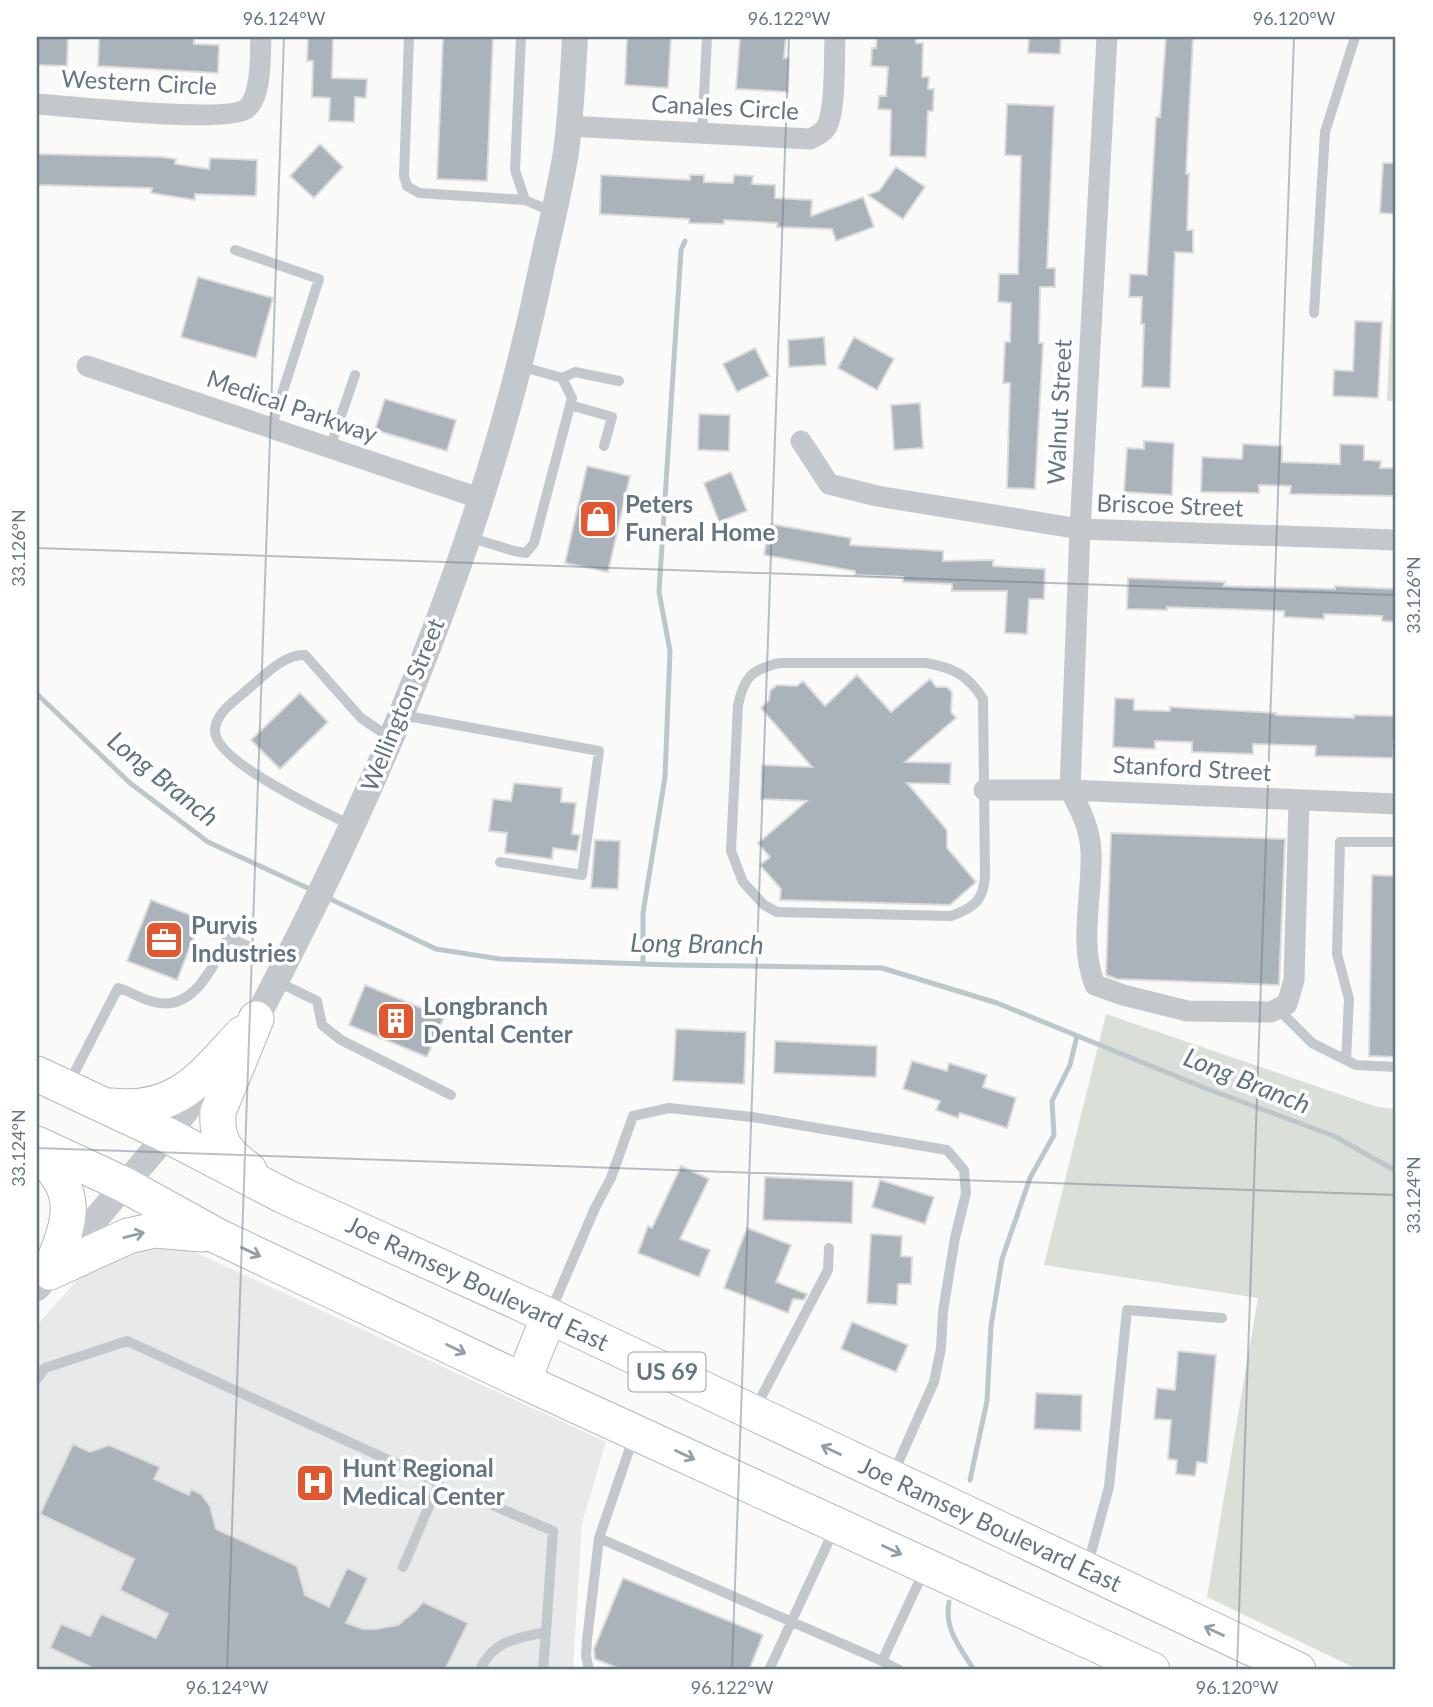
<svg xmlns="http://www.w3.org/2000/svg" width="1433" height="1707" font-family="Lato,sans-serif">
	<rect width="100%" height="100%" fill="#fafaf8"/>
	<path fill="#e8e9e9" d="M 171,1241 L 606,1442 L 582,1523 L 573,1670 L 37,1670 L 37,1325 L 94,1261 Z"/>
	<path fill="#dadfd7" d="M 1396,194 L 1396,401 L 1387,401 Z
		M 1106,1014 L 1377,1107 L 1396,1109 L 1396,1670 L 1359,1670 L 1207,1597 L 1258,1298 L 1044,1265 Z"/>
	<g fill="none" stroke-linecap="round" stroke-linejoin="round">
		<path stroke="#bbc7cb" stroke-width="5" d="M 37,694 L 130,783 L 208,842 L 314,891
			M 326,897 L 436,949 L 500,959 L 673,965 L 882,968 L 997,1003 L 1205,1088 L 1334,1136 L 1396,1171
			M 643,964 L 643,913 L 665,777 L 670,651 L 659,592 L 681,250 L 685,241
			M 970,1480 L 987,1401 L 991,1326 L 1002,1259 L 1030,1178 L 1054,1135 L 1052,1101 L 1070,1065 L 1077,1036
			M 949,1602 C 944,1630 960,1647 974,1670"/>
	</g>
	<path fill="#aab3b9" stroke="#dcdcda" stroke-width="2" d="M 37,37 L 68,37 L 67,66 L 37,65 Z
		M 99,37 L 194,37 L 194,44 L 219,45 L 218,73 L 98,66 Z
		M 308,37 L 333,37 L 332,78 L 367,79 L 366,98 L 355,97 L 354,122 L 329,121 L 330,98 L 312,97 L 313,61 L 307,61 Z
		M 443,37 L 493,37 L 487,181 L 437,179 Z
		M 627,37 L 671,37 L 668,88 L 625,85 Z
		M 740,37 L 786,37 L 784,58 L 789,58 L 788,92 L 736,89 Z
		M 877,37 L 916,37 L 916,43 L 923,43 L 922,77 L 929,77 L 928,89 L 934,89 L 933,111 L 928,111 L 926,157 L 890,156 L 891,110 L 878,109 L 879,96 L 886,96 L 888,67 L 871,66 L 872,48 L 876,48 Z
		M 1029,37 L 1061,37 L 1060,54 L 1028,53 Z
		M 1166,37 L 1193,37 L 1186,174 L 1189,174 L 1187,230 L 1193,230 L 1193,253 L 1175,252 L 1170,388 L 1142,387 L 1144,324 L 1141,324 L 1142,297 L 1129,297 L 1130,274 L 1147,275 L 1156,117 L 1160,117 Z
		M 1007,104 L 1054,106 L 1047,268 L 1055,268 L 1055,287 L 1040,287 L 1039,343 L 1043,343 L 1035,489 L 1007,488 L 1010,383 L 1003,383 L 1005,342 L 1010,342 L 1011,303 L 998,302 L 999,274 L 1018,274 L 1021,156 L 1005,155 Z
		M 320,144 L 343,167 L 314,198 L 290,176 Z
		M 38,154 L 162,157 L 176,159 L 175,164 L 209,169 L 210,158 L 257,160 L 256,196 L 195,194 L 195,200 L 151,193 L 152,188 L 37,185 Z
		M 1383,163 L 1396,163 L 1396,214 L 1380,213 Z
		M 896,167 L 925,187 L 903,219 L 868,195 L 879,191 Z
		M 601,175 L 690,180 L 690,175 L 704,175 L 704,182 L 733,183 L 734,175 L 753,176 L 752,184 L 775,185 L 775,198 L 812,200 L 811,216 L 863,197 L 874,227 L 836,241 L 832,229 L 777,227 L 777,223 L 724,220 L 724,224 L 689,223 L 689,219 L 600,214 Z
		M 198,277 L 273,298 L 256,358 L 181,337 Z
		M 1355,321 L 1382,322 L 1378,398 L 1333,396 L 1334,370 L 1353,371 Z
		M 824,337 L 826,365 L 789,367 L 788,340 Z
		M 854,337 L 894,359 L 877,390 L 838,368 Z
		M 755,348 L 769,376 L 737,392 L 723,364 Z
		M 385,399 L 456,420 L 447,451 L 375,430 Z
		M 920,403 L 923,448 L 894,450 L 891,405 Z
		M 699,414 L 730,415 L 729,451 L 698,450 Z
		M 1144,441 L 1174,443 L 1172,495 L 1124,492 L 1127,448 L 1144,449 Z
		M 1243,444 L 1282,446 L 1282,462 L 1340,464 L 1340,444 L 1364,445 L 1364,460 L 1381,461 L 1380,468 L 1396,468 L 1396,496 L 1290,494 L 1291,486 L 1259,485 L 1259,493 L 1201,492 L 1202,457 L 1242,459 Z
		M 587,466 L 630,476 L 608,572 L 565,563 Z
		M 731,472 L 747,511 L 719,522 L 704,483 Z
		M 770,524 L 851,538 L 850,545 L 943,551 L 943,561 L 993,560 L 993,566 L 1045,569 L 1044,599 L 1029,599 L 1027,634 L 1005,633 L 1007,591 L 952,591 L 952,584 L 903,582 L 903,577 L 855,575 L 855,571 L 764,555 Z
		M 1128,578 L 1225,582 L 1224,586 L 1335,589 L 1335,586 L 1396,589 L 1396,622 L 1382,621 L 1382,616 L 1324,614 L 1324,619 L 1284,617 L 1284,611 L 1167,607 L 1167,610 L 1127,609 Z
		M 857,675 L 891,712 L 930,679 L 936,687 L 947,687 L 952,692 L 951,712 L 956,718 L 905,762 L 951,763 L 950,784 L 907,783 L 947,830 L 947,848 L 976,882 L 950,905 L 780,900 L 781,889 L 760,865 L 770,857 L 758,843 L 807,801 L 761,799 L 762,765 L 812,767 L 761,708 L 769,700 L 770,691 L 777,685 L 797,686 L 803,681 L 825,706 Z
		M 300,693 L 328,722 L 280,769 L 251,740 Z
		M 1115,698 L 1134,699 L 1134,710 L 1170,711 L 1170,707 L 1276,713 L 1276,715 L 1354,718 L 1354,715 L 1395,716 L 1393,758 L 1315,756 L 1316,746 L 1253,744 L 1253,754 L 1192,752 L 1192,742 L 1155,741 L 1155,749 L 1113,747 Z
		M 514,783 L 562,788 L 561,802 L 576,803 L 572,834 L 580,835 L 577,851 L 553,848 L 552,859 L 505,853 L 507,833 L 489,831 L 493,799 L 511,801 Z
		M 1111,833 L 1285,839 L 1279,985 L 1117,979 L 1106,975 Z
		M 595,840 L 620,841 L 618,889 L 591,888 Z
		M 1372,875 L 1396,876 L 1396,1057 L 1369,1056 Z
		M 151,900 L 201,919 L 177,980 L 127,961 Z
		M 365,985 L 444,1017 L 427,1057 L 349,1025 Z
		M 676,1029 L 746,1032 L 744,1084 L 673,1081 Z
		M 775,1041 L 877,1046 L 876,1077 L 774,1073 Z
		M 912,1061 L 947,1071 L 949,1063 L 987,1075 L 983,1087 L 1016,1098 L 1007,1128 L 960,1113 L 958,1118 L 936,1110 L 940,1101 L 903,1089 Z
		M 681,1166 L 709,1179 L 680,1239 L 710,1250 L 699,1277 L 638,1253 L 648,1226 L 652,1228 Z
		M 765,1177 L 853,1181 L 852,1223 L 763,1220 Z
		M 880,1180 L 934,1197 L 925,1224 L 872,1207 Z
		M 747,1228 L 791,1245 L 776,1282 L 807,1294 L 804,1300 L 793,1299 L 788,1313 L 724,1288 Z
		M 871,1234 L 902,1236 L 901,1256 L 912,1257 L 911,1284 L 898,1284 L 897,1305 L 867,1303 Z
		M 852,1322 L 908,1345 L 896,1372 L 841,1349 Z
		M 1178,1351 L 1216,1355 L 1207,1463 L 1197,1462 L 1195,1476 L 1176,1474 L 1177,1460 L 1168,1459 L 1171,1420 L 1154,1419 L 1157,1388 L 1175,1390 Z
		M 1036,1393 L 1082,1395 L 1081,1431 L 1034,1429 Z
		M 73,1444 L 90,1452 L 109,1445 L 160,1467 L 154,1479 L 189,1495 L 191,1489 L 201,1494 L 210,1506 L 216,1529 L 297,1566 L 305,1595 L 329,1607 L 347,1568 L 368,1578 L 346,1623 L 363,1629 L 375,1629 L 398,1625 L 416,1610 L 423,1602 L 468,1623 L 445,1670 L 97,1670 L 50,1648 L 61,1624 L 90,1636 L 101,1614 L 156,1638 L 168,1614 L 120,1590 L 134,1559 L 40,1514 Z
		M 623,1578 L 763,1635 L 749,1670 L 623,1670 L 595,1659 L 594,1649 Z"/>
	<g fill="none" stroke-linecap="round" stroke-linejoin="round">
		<defs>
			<path id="trunk" d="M 37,1074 L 167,1135 L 284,1196 L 549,1316 L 1298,1670
				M 111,1106 C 177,1113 201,1078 242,1034
				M 37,1144 L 125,1185 L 217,1236 L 523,1381 L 1152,1670
				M 37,1153 C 83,1193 70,1221 50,1272
				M 249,1170 C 226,1153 216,1142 218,1112 L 256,1019
				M 50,1272 L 128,1236 L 155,1230 L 202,1234
				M 523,1381 L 549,1316"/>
		</defs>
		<use href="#trunk" stroke="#b4b9bd" stroke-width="37"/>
		<path stroke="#c3c8cc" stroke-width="10" d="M 409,37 L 404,176 L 407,186 L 419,193 L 525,200 L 553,212
			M 521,37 L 515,170 L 525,200
			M 702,134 L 707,37
			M 235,250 L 319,279 L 271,428
			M 1314,313 L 1325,132 L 1355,37
			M 562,378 L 575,372 L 619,381
			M 570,405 L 612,417 L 604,446
			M 330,448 L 355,375
			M 469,537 L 514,551 L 526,553 L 534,543 L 572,398 L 562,378 L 520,366
			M 780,663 L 926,663 C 954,668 968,675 983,699 L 985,875 C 984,900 974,908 951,916 L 777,912 L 764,905 L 743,882 L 731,851 L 738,705 C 744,677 752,669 780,663 Z
			M 402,715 L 599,751 L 582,875 L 500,862
			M 353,826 C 326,813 215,762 215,731 C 215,713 235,701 247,690 C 263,677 283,654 305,655 L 361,718 L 389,737
			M 276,981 L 317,1001 L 322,1025 L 341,1040 L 451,1095
			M 1278,1009 L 1312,1043 L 1356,1065 L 1396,1067
			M 1346,1060 L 1349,999 L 1337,954 L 1340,842 L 1396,842
			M 68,1085 L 118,988 C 130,991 141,999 154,1002 C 193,1012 212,968 227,940 L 231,938 L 283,963
			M 550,1313 L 595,1208 L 611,1178 L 633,1116 L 669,1108 L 752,1117 L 947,1150 L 964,1170 L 966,1193 L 955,1238 L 943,1311 L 941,1348 L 934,1382 L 894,1472
			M 37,1379 L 45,1368 L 127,1341 L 439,1483 L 403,1567
			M 756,1407 L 828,1270 L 829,1248
			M 634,1436 L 599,1538 L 882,1661 L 924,1571
			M 478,1499 L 553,1531 L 546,1632
			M 1088,1564 L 1109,1487 L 1127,1310 L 1222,1318
			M 882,1661 L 899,1670
			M 480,1670 C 492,1641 517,1638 546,1632 L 543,1670
			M 589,1670 L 586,1656 L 587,1640 L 599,1538
			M 769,1670 L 834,1530"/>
		<path stroke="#c3c8cc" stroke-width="21" d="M 1107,37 L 1080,529 L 1070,790 C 1080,809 1090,828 1091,851 C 1093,894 1078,943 1095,985 L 1123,995 L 1187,1011 L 1271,1012 L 1287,1004 L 1294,980 L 1299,801
			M 37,104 C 71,106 225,124 246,109 C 262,97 260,56 261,37
			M 568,126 L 810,139 C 817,136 823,133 827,126 C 836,109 834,58 835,37
			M 87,366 L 482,499
			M 801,441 L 829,484 L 877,496 L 1080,529 L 1396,540
			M 984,790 L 1070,790 L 1396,804"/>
		<path stroke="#c3c8cc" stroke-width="26" d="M 246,1032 L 256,1019 C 383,779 489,529 543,261 C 551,225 560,189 566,152 C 571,115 573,75 575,37
			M 37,1288 L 167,1135 L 210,1080"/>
		<use href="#trunk" stroke="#fff" stroke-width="35"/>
	</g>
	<defs><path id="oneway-shaft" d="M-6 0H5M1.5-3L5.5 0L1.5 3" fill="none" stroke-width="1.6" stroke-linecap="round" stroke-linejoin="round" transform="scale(1.75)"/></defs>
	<g stroke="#939fa8">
		<use href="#oneway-shaft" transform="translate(134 1235) rotate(-14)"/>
		<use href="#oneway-shaft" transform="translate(251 1252) rotate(25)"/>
		<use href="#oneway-shaft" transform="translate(456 1349) rotate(26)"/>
		<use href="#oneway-shaft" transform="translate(831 1450) rotate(-155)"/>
		<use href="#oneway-shaft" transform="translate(685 1455) rotate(25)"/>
		<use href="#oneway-shaft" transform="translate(892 1550) rotate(25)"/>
		<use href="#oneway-shaft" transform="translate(1214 1631) rotate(-155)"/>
	</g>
	<path fill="none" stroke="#657683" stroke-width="2" stroke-opacity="0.45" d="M 37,548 L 1396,595M 37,1148 L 1396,1195M 227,1670 L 284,37M 732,1670 L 789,37M 1237,1670 L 1294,37"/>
	<defs>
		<symbol id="shop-square" viewBox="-11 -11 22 22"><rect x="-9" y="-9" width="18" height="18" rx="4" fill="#e4572e" stroke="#fff"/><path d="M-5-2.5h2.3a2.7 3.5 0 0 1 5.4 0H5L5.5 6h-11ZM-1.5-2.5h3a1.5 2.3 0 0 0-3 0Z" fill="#fff"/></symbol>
		<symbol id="office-square" viewBox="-11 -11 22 22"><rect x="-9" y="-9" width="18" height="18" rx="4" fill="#e4572e" stroke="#fff"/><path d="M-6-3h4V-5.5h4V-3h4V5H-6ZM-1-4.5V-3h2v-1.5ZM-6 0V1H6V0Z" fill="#fff"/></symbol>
		<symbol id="building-square" viewBox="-11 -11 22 22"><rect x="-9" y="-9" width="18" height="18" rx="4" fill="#e4572e" stroke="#fff"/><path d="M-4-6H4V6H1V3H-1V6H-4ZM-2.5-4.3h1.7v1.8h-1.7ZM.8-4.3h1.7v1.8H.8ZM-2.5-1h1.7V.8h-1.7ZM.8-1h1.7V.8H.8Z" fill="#fff"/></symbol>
		<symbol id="hospital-square" viewBox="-11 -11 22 22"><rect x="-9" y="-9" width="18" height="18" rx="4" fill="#e4572e" stroke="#fff"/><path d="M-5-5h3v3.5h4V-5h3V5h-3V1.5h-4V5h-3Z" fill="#fff"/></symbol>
	</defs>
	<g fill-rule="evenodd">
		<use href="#shop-square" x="576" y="497" width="44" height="44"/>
		<use href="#office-square" x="142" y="918" width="44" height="44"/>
		<use href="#building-square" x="374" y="999" width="44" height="44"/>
		<use href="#hospital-square" x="293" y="1461" width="44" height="44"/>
	</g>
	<g text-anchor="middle" stroke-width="7" stroke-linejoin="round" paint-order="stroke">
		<rect fill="#fff" stroke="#939fa8" stroke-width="2" x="628.5" y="1352.5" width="77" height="39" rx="5"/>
		<g font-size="23" font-weight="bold" fill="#657683">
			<text x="667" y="1380">US 69</text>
		</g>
		<g font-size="24" fill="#657683" stroke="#fff">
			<text transform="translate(139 83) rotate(3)" y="8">Western Circle</text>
			<text transform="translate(725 108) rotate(3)" y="8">Canales Circle</text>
			<text transform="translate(292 407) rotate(19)" y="8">Medical Parkway</text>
			<text transform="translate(1060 412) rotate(-87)" y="8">Walnut Street</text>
			<text transform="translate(1170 506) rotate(2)" y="8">Briscoe Street</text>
			<text transform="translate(403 705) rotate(-68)" y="8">Wellington Street</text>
			<text transform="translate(1192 769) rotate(3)" y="8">Stanford Street</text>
			<text transform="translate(477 1284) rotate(25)" y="8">Joe Ramsey Boulevard East</text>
			<text transform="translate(990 1525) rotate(25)" y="8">Joe Ramsey Boulevard East</text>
		</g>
		<g font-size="24" font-weight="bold" fill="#657683" stroke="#fff" text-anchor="start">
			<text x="625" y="513">Peters<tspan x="625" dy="28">Funeral Home</tspan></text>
			<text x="191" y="934">Purvis<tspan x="191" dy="28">Industries</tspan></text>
			<text x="423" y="1015">Longbranch<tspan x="423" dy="28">Dental Center</tspan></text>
			<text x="342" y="1477">Hunt Regional<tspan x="342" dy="28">Medical Center</tspan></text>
		</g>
		<g font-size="26" font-style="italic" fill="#60757c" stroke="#fff">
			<text transform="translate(163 779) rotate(39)" y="9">Long Branch</text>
			<text transform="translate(697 944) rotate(1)" y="9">Long Branch</text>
			<text transform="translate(1247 1081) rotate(22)" y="9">Long Branch</text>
		</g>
	</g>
	<rect width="1433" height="1707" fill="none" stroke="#ffffff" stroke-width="77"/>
	<rect x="38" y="38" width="1356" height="1630" fill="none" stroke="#657683" stroke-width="2.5"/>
	<g font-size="18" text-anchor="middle" fill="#657683">
		<text x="284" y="25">96.124°W</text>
		<text x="789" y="25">96.122°W</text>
		<text x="1294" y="25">96.120°W</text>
		<text transform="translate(19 548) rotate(-90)" y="6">33.126°N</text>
		<text transform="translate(1414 595) rotate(-90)" y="6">33.126°N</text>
		<text transform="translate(19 1148) rotate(-90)" y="6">33.124°N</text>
		<text transform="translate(1414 1195) rotate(-90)" y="6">33.124°N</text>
		<text x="227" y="1694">96.124°W</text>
		<text x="732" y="1694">96.122°W</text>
		<text x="1237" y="1694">96.120°W</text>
	</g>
</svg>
